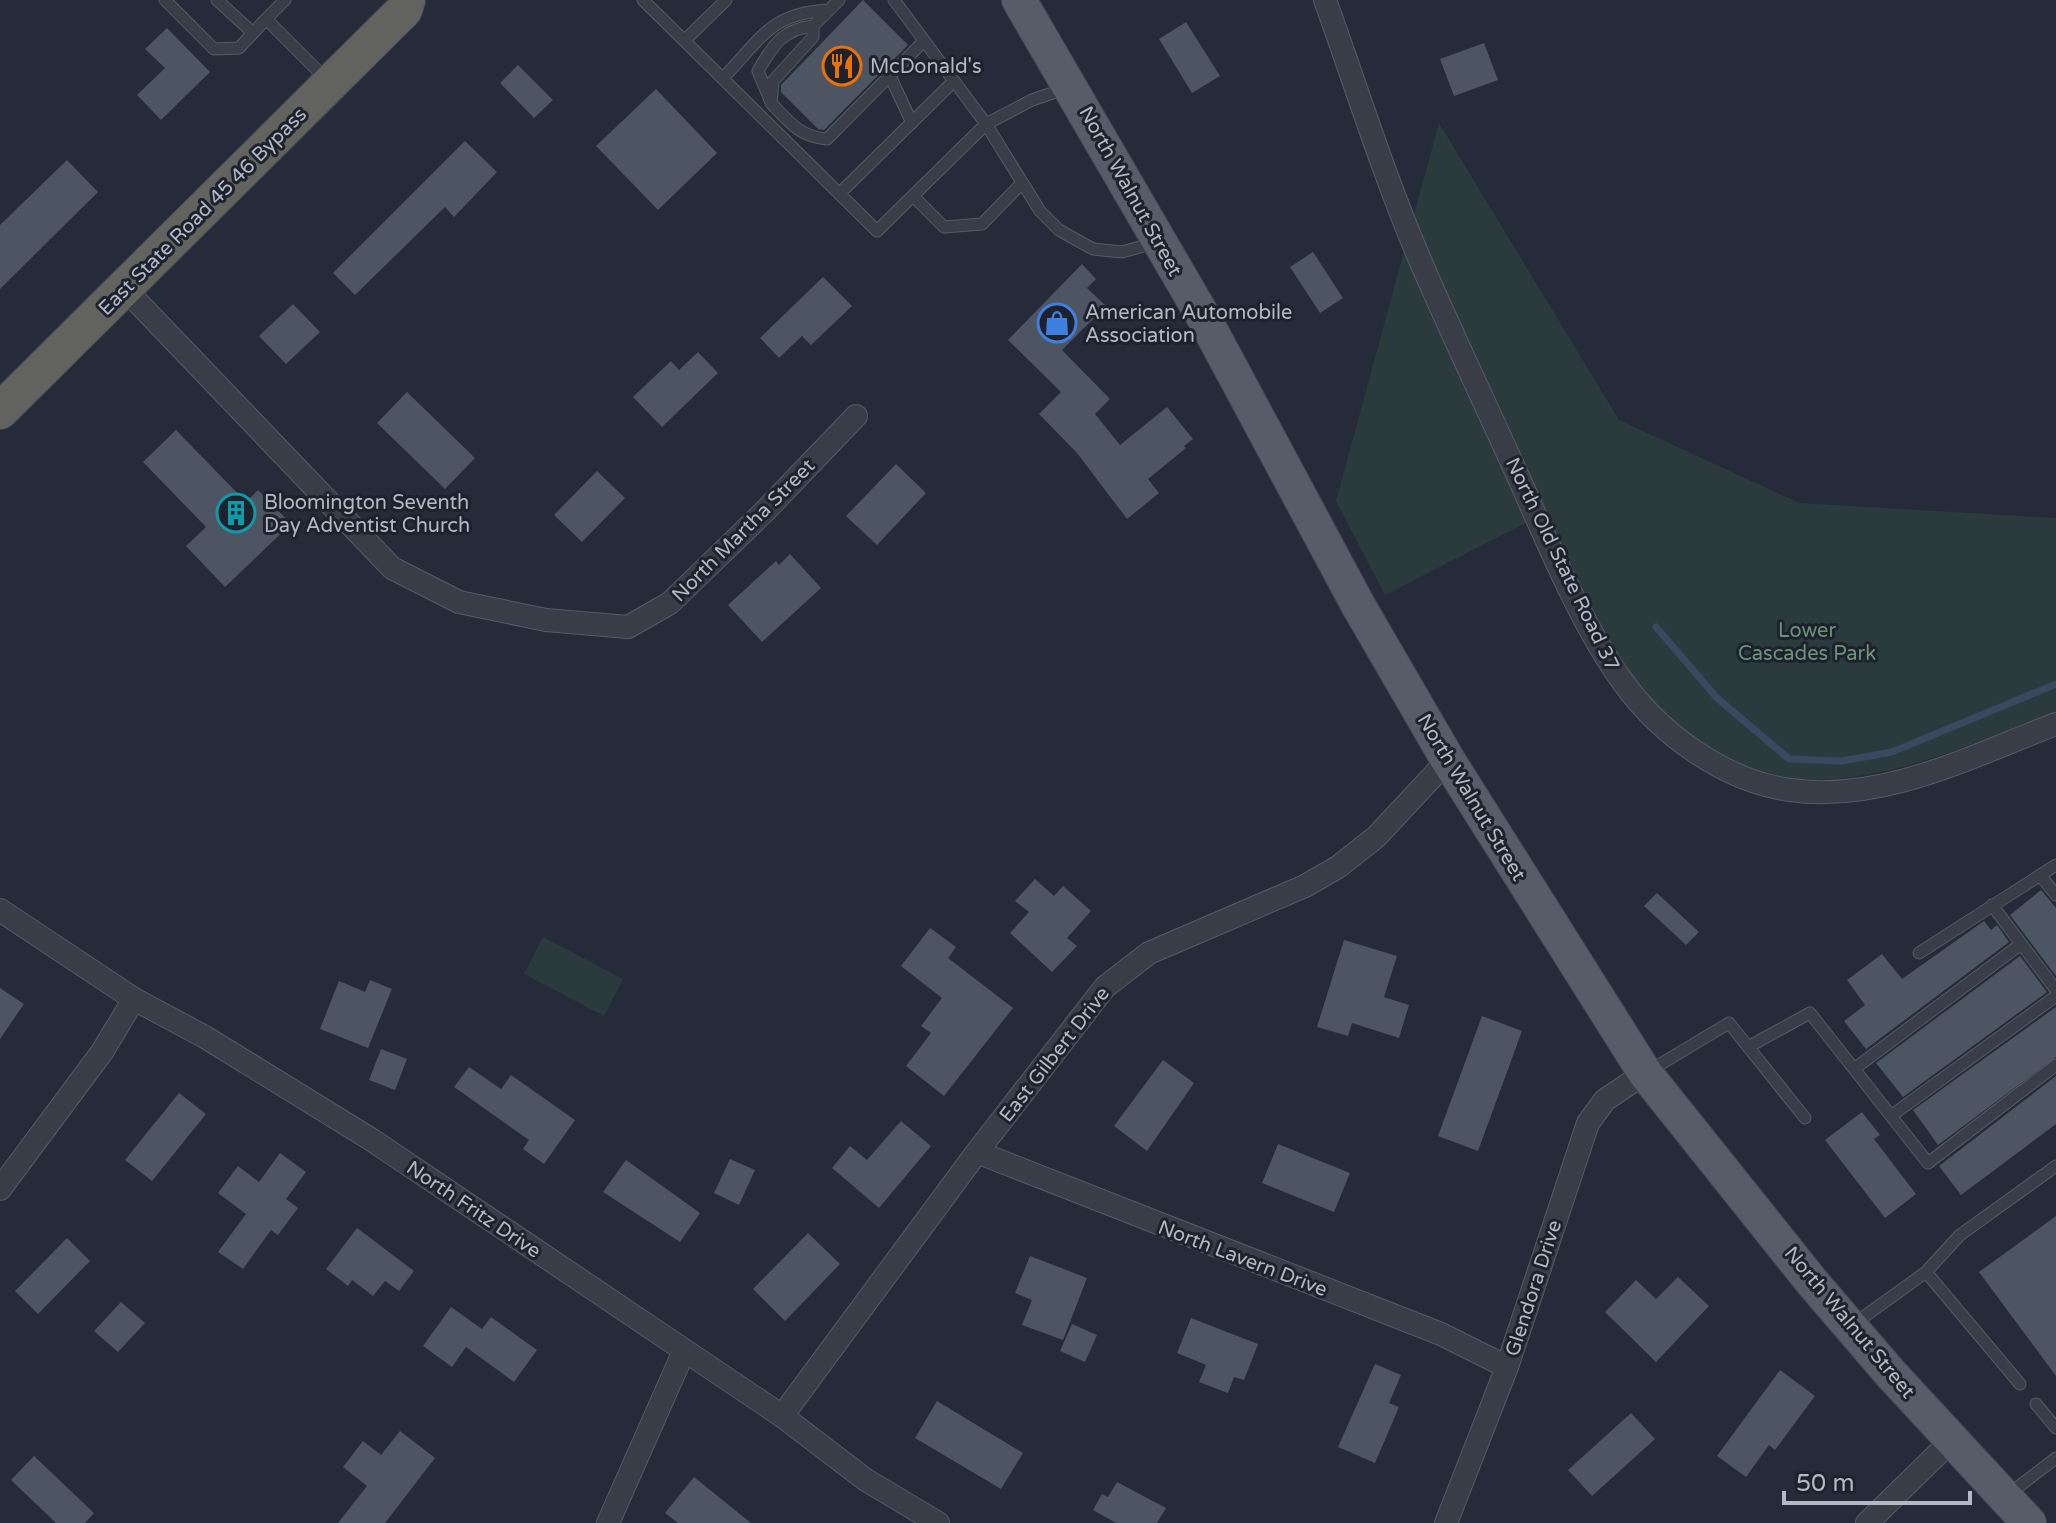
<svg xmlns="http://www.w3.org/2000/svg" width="2056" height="1523" font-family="'Varela Round',sans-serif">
	<rect width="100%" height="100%" fill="#252b38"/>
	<path fill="#2b3b3d" d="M 1439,123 L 1619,420 L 1799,503 L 2056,518 L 2056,712 C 1916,765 1774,837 1652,703 C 1610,657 1570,572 1537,517 L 1385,595 L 1336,501 Z
		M 543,937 L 623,979 L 604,1016 L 524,974 Z"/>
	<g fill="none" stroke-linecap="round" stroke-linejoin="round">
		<path stroke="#3c485f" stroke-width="7" d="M 1656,627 L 1717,698 L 1789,759 L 1842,761 L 1892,752 L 2056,684"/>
	</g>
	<path fill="#4d5563" d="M 863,0 L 908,45 L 824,130 L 818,129 L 781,92 L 781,85 Z
		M 1186,22 L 1220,76 L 1192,93 L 1159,39 Z
		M 167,28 L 210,72 L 161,120 L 137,95 L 165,68 L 145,49 Z
		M 1484,43 L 1498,80 L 1454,96 L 1440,59 Z
		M 518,65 L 553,100 L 534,118 L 500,83 Z
		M 656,89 L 717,153 L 658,210 L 596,146 Z
		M 465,141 L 497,172 L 454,217 L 445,207 L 355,295 L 333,273 Z
		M 67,160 L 98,192 L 0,289 L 0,225 Z
		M 1313,252 L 1343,298 L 1320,313 L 1290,267 Z
		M 1082,264 L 1096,279 L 1087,288 L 1106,306 L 1062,350 L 1110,399 L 1095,414 L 1120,445 L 1167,407 L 1193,439 L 1184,446 L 1186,448 L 1148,479 L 1159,493 L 1127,519 L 1077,453 L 1039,414 L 1061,392 L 1008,340 Z
		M 823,277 L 852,306 L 811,345 L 802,336 L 779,358 L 760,338 Z
		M 293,304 L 320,332 L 286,364 L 259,336 Z
		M 698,352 L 718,373 L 662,427 L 633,397 L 671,361 L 679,370 Z
		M 407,392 L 475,458 L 445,489 L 377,423 Z
		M 176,430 L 246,502 L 258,490 L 291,524 L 225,587 L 186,546 L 206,527 L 143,462 Z
		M 896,464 L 926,493 L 877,545 L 846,516 Z
		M 597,471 L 625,498 L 582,542 L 554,515 Z
		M 790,554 L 821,588 L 762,642 L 728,605 L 776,561 L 779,565 Z
		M 1035,879 L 1054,896 L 1063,886 L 1091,911 L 1067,938 L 1077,946 L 1052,972 L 1010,933 L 1029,912 L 1015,901 Z
		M 2041,890 L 2056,908 L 2056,976 L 2010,915 Z
		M 1657,893 L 1699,932 L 1686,945 L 1644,906 Z
		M 1984,921 L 1991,930 L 1997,925 L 2009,942 L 1866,1049 L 1844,1021 L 1865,1005 L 1847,980 L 1882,954 L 1902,979 Z
		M 930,928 L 956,947 L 948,958 L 1013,1008 L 944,1096 L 906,1066 L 931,1033 L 921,1026 L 942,998 L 901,966 Z
		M 1344,940 L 1397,956 L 1384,997 L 1409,1005 L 1399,1038 L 1352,1023 L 1348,1036 L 1317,1027 Z
		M 2020,956 L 2047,992 L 1903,1097 L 1876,1063 Z
		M 370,980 L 392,989 L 368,1048 L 320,1029 L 339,981 L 365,992 Z
		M 0,988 L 24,1004 L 0,1039 Z
		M 2056,1007 L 2056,1057 L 1938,1145 L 1913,1110 Z
		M 1482,1016 L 1522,1031 L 1478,1151 L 1438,1136 Z
		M 381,1049 L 407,1059 L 395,1090 L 369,1080 Z
		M 1163,1060 L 1194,1083 L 1147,1151 L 1114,1126 Z
		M 469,1067 L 501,1089 L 511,1075 L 575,1120 L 544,1164 L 523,1149 L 529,1140 L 454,1087 Z
		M 2056,1076 L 2056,1124 L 1961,1195 L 1939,1166 Z
		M 179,1093 L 206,1114 L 152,1181 L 125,1160 Z
		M 1862,1112 L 1880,1135 L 1874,1139 L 1916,1194 L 1885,1218 L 1825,1140 Z
		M 901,1121 L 931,1146 L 879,1208 L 832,1168 L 850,1146 L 867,1160 Z
		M 1278,1144 L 1350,1173 L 1334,1212 L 1262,1183 Z
		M 280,1153 L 306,1172 L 286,1199 L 298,1208 L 278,1235 L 271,1230 L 243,1269 L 218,1252 L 246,1214 L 218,1193 L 238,1166 L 259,1182 Z
		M 730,1159 L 755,1170 L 739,1205 L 714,1193 Z
		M 626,1160 L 700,1213 L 680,1242 L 603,1192 Z
		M 2056,1216 L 2056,1376 L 1979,1272 Z
		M 357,1228 L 414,1271 L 399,1291 L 385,1281 L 373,1296 L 352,1280 L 348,1286 L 326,1269 Z
		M 808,1233 L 840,1264 L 785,1321 L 753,1289 Z
		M 67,1238 L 90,1261 L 38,1314 L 15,1291 Z
		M 1030,1256 L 1087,1278 L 1063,1340 L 1022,1325 L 1032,1300 L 1015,1293 Z
		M 1678,1277 L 1709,1306 L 1656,1362 L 1605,1312 L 1636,1280 L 1656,1299 Z
		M 121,1302 L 145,1323 L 118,1352 L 94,1331 Z
		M 451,1307 L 482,1329 L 491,1317 L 537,1350 L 514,1382 L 466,1347 L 452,1367 L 423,1346 Z
		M 1191,1318 L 1258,1344 L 1244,1380 L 1234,1377 L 1228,1393 L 1199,1382 L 1206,1365 L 1177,1353 Z
		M 1072,1324 L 1097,1335 L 1085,1362 L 1060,1351 Z
		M 1375,1364 L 1401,1375 L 1389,1403 L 1399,1407 L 1375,1463 L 1338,1447 Z
		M 1780,1370 L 1815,1396 L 1775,1450 L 1769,1445 L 1746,1477 L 1717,1456 Z
		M 937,1401 L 1023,1453 L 1001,1489 L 915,1438 Z
		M 1631,1413 L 1655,1439 L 1592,1496 L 1568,1470 Z
		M 400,1431 L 435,1458 L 385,1523 L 338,1523 L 367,1486 L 343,1467 L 363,1441 L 381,1455 Z
		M 34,1456 L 94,1513 L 85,1523 L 56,1523 L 11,1480 Z
		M 694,1477 L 751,1523 L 678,1523 L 665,1513 Z
		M 1117,1482 L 1166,1508 L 1157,1523 L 1116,1523 L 1093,1510 L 1102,1494 L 1108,1497 Z"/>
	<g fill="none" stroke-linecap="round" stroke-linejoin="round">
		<defs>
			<path id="service" d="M 165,0 L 214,49 L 239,48 L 266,19 L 327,80
				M 217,0 L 253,33
				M 643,0 L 877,231 L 986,124 L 1032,100 L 1064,89
				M 839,0 L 813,26 L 813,37 L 773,81 L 771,103 C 789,122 800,137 827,139 L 924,41
				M 894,0 L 986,124 L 1040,211 L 1059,230 L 1093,249 L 1122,252 L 1154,243
				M 266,19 L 285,0
				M 685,40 L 726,0
				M 890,76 L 912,123
				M 723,78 C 762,38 770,13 829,10
				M 770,100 L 758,71 C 773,45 783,29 813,26
				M 839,194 L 954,81
				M 913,196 L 944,227 L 982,224 L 1022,183
				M 2040,875 L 2056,895
				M 1992,905 L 2056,990
				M 1919,953 L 2056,865
				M 1748,1047 L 1810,1013 L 1928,1163 L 2056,1065
				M 1854,1069 L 2021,944
				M 1649,1071 L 1729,1023 L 1805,1118
				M 1891,1116 L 2056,996
				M 1926,1272 L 2020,1384
				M 1854,1324 L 1926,1272 L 1960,1235 L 2056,1166
				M 2036,1404 L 2056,1428
				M 2009,1494 L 2056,1458"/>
			<path id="minor" d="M 1325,0 C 1356,86 1384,176 1420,260 C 1451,332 1485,403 1517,474 C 1546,538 1582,627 1623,682 C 1661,735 1725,781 1790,790 C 1882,803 1972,756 2056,724
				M 124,288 L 392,568 L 459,602 L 546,620 L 628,627 L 670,603 L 766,510 L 856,416
				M 0,910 L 134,999 L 205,1037 L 372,1140 L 782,1416 L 866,1480 L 938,1523
				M 977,1152 L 1441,1334 L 1507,1367
				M 0,1189 L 102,1052 L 134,999
				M 782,1416 L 977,1152 L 1105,987 L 1149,953 L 1305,886 L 1338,867 L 1376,837 L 1448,760
				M 608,1523 L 684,1351
				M 1446,1523 L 1507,1367 L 1588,1123 L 1605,1100 L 1645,1073
				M 1867,1523 L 1952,1440"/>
			<path id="primary" d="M 1019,0 L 1204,318 L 1358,605 L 1448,760 L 1645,1073 L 1812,1282 L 1891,1374 L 2029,1523"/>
			<path id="trunk" d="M 0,411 L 404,10 L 407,0"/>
		</defs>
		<use href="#service" stroke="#565b66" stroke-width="13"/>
		<use href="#minor" stroke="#565b66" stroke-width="24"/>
		<use href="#primary" stroke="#414651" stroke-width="36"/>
		<use href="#trunk" stroke="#434853" stroke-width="38"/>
		<use href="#service" stroke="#383d48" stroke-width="11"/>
		<use href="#minor" stroke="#383d48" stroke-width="22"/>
		<use href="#primary" stroke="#565c68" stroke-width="34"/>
		<use href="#trunk" stroke="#62625f" stroke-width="36"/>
	</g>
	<defs>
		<symbol id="restaurant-ring" viewBox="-11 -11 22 22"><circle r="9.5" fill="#1d222d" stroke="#e8710a" stroke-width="1.5"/><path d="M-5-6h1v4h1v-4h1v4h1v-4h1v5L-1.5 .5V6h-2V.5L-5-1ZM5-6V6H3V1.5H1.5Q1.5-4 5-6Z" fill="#e8710a"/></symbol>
		<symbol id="shop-ring" viewBox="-11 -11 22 22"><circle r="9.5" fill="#1d222d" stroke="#3f7fe0" stroke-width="1.5"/><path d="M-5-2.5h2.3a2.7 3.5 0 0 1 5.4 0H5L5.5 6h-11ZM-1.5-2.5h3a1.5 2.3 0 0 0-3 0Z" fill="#3f7fe0"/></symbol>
		<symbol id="building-ring" viewBox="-11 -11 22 22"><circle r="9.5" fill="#1d222d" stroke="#0f9aa8" stroke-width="1.5"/><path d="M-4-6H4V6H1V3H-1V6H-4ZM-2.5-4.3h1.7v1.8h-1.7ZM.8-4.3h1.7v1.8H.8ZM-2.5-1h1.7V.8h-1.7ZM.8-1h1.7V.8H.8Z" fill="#0f9aa8"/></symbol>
	</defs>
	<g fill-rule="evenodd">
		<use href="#restaurant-ring" x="820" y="44" width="44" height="44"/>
		<use href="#shop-ring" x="1035" y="301" width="44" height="44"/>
		<use href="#building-ring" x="214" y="491" width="44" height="44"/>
	</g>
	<g text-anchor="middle" stroke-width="6" stroke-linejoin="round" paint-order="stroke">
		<g font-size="20" fill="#b3b8c4" stroke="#1d222d" text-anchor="start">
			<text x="870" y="73">McDonald's</text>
			<text x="1085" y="319">American Automobile<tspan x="1085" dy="23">Association</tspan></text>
			<text x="264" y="509">Bloomington Seventh<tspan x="264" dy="23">Day Adventist Church</tspan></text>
		</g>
		<g font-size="20" fill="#b3b8c4" stroke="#1d222d">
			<text transform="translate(1131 191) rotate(61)" y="7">North Walnut Street</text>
			<text transform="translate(202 211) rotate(-45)" y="7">East State Road 45 46 Bypass</text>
			<text transform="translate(743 530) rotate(-45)" y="7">North Martha Street</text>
			<text transform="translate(1563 564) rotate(64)" y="7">North Old State Road 37</text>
			<text transform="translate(1472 797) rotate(59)" y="7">North Walnut Street</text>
			<text transform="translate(1054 1054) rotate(-52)" y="7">East Gilbert Drive</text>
			<text transform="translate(474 1209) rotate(34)" y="7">North Fritz Drive</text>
			<text transform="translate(1243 1258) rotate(21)" y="7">North Lavern Drive</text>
			<text transform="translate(1533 1288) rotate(-72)" y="7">Glendora Drive</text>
			<text transform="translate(1850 1322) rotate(50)" y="7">North Walnut Street</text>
		</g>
		<g font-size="20" fill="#6d9279" stroke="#1d222d">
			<text x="1807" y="637">Lower<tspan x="1807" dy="23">Cascades Park</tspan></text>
		</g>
	</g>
	<path d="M1784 1491v12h186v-12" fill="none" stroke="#b3b8c4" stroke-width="4"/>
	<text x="1796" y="1491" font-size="24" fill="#b3b8c4" stroke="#1d222d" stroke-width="6" paint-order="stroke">50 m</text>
</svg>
